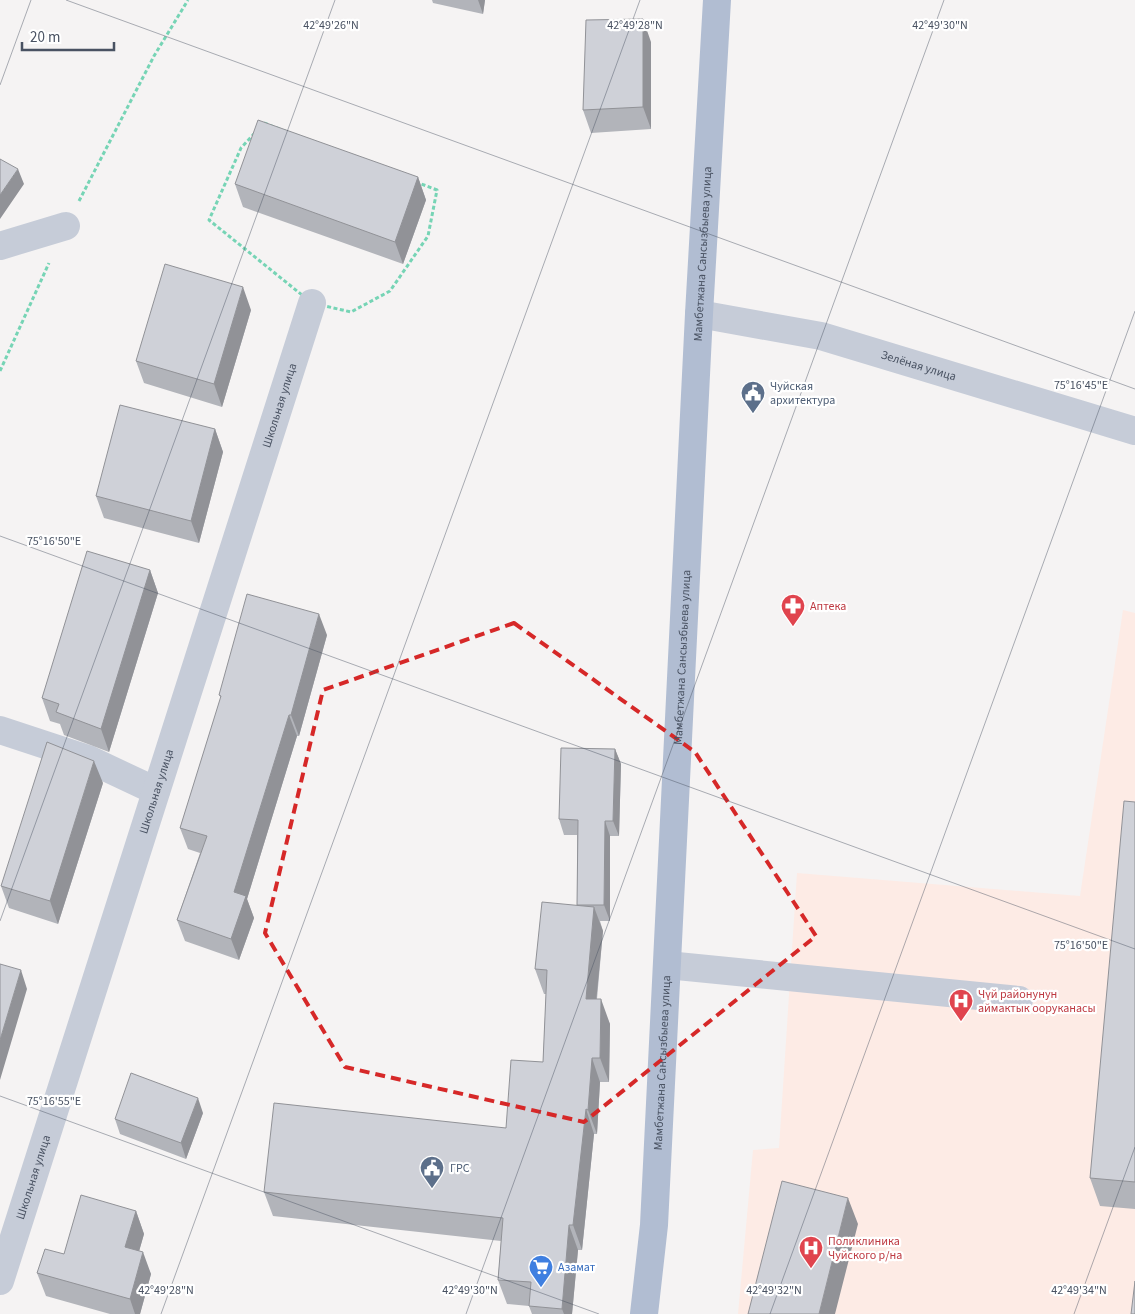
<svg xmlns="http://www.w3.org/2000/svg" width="1135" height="1314" font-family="'Source Sans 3',sans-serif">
	<rect width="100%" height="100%" fill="#f5f3f3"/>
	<path fill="#fdebe5" d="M 1123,610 L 1135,613 L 1135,1314 L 738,1314 L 753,1150 L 779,1148 L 797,873 L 1080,896 Z"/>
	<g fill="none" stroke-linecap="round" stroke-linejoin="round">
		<path stroke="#76d4b5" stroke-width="3" stroke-dasharray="4 2.5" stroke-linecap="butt" d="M 264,123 L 437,190 L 428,236 L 390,291 L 351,312 L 312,303 L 209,220 L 241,148 Z
			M 79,201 L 154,56 L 188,0
			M 0,371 L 49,263"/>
		<g stroke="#c6ccd8" stroke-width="28">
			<path d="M 0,246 L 66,226"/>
			<path id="s1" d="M 699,314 L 821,336 L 1135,431"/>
			<path d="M 0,730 L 88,759 L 156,791"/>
			<path d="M 667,965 L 1019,1000"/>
			<path id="s2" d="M 0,1281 L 312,303"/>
		</g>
		<path stroke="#b1bdd2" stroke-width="28" id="s3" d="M 644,1314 L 654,1225 L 699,314 L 717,0"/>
	</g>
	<path fill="#b2b4ba" d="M 432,0 L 485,0 L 483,14 L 433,3 Z
		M 651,42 L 651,129 L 591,133 L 583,110 Z
		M 418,177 L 426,200 L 403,264 L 243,207 L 235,184 Z
		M 251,310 L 222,407 L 144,383 L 136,361 Z
		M 215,429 L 223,452 L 199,543 L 104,518 L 96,496 Z
		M 150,570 L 158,593 L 109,752 L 64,735 L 60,724 L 50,721 L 42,698 Z
		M 327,635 L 299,736 L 297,736 L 247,899 L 254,918 L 239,960 L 185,941 L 177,920 L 200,853 L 188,849 L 180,828 L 221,698 L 219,695 Z
		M 615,749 L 621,764 L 619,836 L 610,836 L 610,921 L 600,921 L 603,931 L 597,999 L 610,1024 L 609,1082 L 600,1082 L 597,1134 L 594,1134 L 582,1250 L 578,1250 L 572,1314 L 532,1314 L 529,1306 L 507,1304 L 498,1280 L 501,1241 L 273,1216 L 264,1192 L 506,1128 L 543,1062 L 546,994 L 544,994 L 535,969 L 577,905 L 577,835 L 564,835 L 559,819 Z
		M 103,783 L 58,924 L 9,908 L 1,886 Z
		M 1135,802 L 1135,1209 L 1100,1206 L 1090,1178 Z
		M 203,1113 L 186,1159 L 120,1134 L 115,1119 Z
		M 136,1211 L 144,1234 L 139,1251 L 151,1274 L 140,1314 L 110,1314 L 46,1296 L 37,1273 L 64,1254 Z"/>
	<path fill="#919297" d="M 478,0 L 485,0 L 483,14 Z
		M 643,19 L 651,42 L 651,129 L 643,107 Z
		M 18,169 L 24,184 L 0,219 L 0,195 Z
		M 418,177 L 426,200 L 403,264 L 395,242 Z
		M 243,287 L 251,310 L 222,407 L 214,384 Z
		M 215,429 L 223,452 L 199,543 L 191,521 Z
		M 150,570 L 158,593 L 109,752 L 101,729 Z
		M 319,614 L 327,635 L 299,736 L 291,715 Z
		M 289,715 L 297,736 L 247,899 L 254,918 L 239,960 L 231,939 L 234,892 Z
		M 615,749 L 621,764 L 619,836 L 613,821 Z
		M 94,761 L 103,783 L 58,924 L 50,901 Z
		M 605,821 L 610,836 L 610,921 L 604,905 Z
		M 594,907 L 603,931 L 594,1023 L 586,999 Z
		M 21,970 L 27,989 L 0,1080 L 0,1040 Z
		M 601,999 L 610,1024 L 609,1082 L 600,1058 Z
		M 592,1058 L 600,1082 L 597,1134 L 588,1110 Z
		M 198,1098 L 203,1113 L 186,1159 L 181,1143 Z
		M 586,1109 L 594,1134 L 582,1250 L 573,1225 Z
		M 848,1198 L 858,1224 L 835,1314 L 819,1314 Z
		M 136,1211 L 144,1234 L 134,1269 L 125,1247 Z
		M 569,1225 L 578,1250 L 572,1314 L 564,1314 L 562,1309 Z
		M 143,1252 L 151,1274 L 140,1314 L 135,1314 L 130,1299 Z"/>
	<path fill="#cfd1d8" stroke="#919297" d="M 643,19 L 643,107 L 583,110 L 586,20 Z
		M 258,120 L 418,177 L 395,242 L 235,184 Z
		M 0,159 L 18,169 L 0,195 Z
		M 165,264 L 243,287 L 214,384 L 136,361 Z
		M 120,405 L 215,429 L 191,521 L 96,496 Z
		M 87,551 L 150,570 L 101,729 L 56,712 L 59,704 L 42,698 Z
		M 247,594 L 319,614 L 291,715 L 289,715 L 234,892 L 246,896 L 231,939 L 177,920 L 207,836 L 180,828 L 221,696 L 219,695 Z
		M 47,742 L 94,761 L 50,901 L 1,886 Z
		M 561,748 L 615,749 L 613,821 L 605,821 L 604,905 L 577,905 L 578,820 L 559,819 Z
		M 1124,801 L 1135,802 L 1135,1182 L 1090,1178 Z
		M 542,902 L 594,907 L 586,999 L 601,999 L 600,1058 L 592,1058 L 588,1110 L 586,1109 L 573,1225 L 569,1225 L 562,1309 L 529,1306 L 531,1282 L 498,1280 L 503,1218 L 264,1192 L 274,1103 L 506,1128 L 511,1060 L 543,1062 L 547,970 L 535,969 Z
		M 0,964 L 21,970 L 0,1040 Z
		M 131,1073 L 198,1098 L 181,1143 L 115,1119 Z
		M 782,1181 L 848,1198 L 819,1314 L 748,1314 Z
		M 81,1195 L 136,1211 L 125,1247 L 143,1252 L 130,1299 L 37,1273 L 45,1249 L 64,1254 Z
		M 1135,1281 L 1135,1314 L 1131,1314 Z"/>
	<path fill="none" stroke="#d62828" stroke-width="4" stroke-dasharray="10 6" stroke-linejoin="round" d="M 514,623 L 695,752 L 816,936 L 584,1122 L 345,1067 L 265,933 L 323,690 Z"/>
	<path fill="none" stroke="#495262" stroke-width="1" stroke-opacity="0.45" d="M 66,0 L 1135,389M 0,85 L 31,0M 0,536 L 1135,949M 0,921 L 335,0M 0,1096 L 599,1314M 161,1314 L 640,0M 466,1314 L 944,0M 770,1314 L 1135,311M 1074,1314 L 1135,1147"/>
	<defs>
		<symbol id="civic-pin" viewBox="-11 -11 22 30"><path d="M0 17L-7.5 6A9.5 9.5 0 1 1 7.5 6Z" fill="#5c6f8a" stroke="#fff"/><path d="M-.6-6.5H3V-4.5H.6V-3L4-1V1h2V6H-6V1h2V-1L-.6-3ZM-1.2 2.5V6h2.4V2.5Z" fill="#fff"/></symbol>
		<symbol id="pharmacy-pin" viewBox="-11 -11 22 30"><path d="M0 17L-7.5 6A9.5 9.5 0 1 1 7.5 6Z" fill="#e0444e" stroke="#fff"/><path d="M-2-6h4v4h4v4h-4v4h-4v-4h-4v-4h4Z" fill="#fff"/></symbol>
		<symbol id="hospital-pin" viewBox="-11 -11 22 30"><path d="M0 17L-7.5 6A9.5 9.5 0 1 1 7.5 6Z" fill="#e0444e" stroke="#fff"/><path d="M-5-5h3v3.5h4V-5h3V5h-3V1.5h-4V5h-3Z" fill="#fff"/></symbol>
		<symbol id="supermarket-pin" viewBox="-11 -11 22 30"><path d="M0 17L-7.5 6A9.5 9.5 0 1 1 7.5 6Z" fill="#3f7fe0" stroke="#fff"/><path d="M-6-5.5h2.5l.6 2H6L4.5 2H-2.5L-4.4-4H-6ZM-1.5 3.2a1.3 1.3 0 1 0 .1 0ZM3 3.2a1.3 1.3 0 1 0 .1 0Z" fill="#fff"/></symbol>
	</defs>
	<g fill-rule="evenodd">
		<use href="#civic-pin" x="739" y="379" width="28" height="38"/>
		<use href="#pharmacy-pin" x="779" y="592" width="28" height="38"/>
		<use href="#hospital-pin" x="947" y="987" width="28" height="38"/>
		<use href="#civic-pin" x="418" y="1154" width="28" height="38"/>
		<use href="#hospital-pin" x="797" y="1234" width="28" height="38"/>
		<use href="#supermarket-pin" x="527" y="1253" width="28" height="38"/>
	</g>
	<g text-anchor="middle" stroke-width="4.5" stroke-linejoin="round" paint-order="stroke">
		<g font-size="12" fill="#495262" stroke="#fff">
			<text dy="4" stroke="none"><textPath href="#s3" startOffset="1062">Мамбетжана Сансызбыева улица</textPath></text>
			<text dy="4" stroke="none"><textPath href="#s1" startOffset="226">Зелёная улица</textPath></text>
			<text dy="4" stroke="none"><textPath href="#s2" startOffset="919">Школьная улица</textPath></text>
			<text dy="4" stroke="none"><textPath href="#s3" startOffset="658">Мамбетжана Сансызбыева улица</textPath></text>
			<text dy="4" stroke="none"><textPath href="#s2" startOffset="514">Школьная улица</textPath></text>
			<text dy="4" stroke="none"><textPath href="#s3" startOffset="252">Мамбетжана Сансызбыева улица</textPath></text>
			<text dy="4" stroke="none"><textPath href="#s2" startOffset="109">Школьная улица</textPath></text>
		</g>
		<g font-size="12" fill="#4e5e75" stroke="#fff" text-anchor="start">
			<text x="770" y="390">Чуйская<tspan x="770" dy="14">архитектура</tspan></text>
			<text x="450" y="1172">ГРС</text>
		</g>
		<g font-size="12" fill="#be3a42" stroke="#fff" text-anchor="start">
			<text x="810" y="610">Аптека</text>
			<text x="978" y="998">Чүй районунун<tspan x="978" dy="14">аймактык ооруканасы</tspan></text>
			<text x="828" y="1245">Поликлиника<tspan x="828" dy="14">Чуйского р/на</tspan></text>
		</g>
		<g font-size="12" fill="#366cbe" stroke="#fff" text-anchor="start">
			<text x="558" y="1271">Азамат</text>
		</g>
	</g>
	<g font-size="12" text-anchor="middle" fill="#495262" stroke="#fff" stroke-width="4.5" stroke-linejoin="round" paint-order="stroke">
		<text x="331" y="29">42°49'26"N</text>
		<text x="635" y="29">42°49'28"N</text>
		<text x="940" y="29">42°49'30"N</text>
		<text x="1081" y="389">75°16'45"E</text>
		<text x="54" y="545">75°16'50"E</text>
		<text x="1081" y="949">75°16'50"E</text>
		<text x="54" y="1105">75°16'55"E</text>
		<text x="166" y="1294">42°49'28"N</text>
		<text x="470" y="1294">42°49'30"N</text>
		<text x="774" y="1294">42°49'32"N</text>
		<text x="1079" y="1294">42°49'34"N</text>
	</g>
	<path d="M22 42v8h92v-8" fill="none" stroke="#495262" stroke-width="2.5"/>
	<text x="30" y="42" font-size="15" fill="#495262" stroke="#ffffff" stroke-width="4" paint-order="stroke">20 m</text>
</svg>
